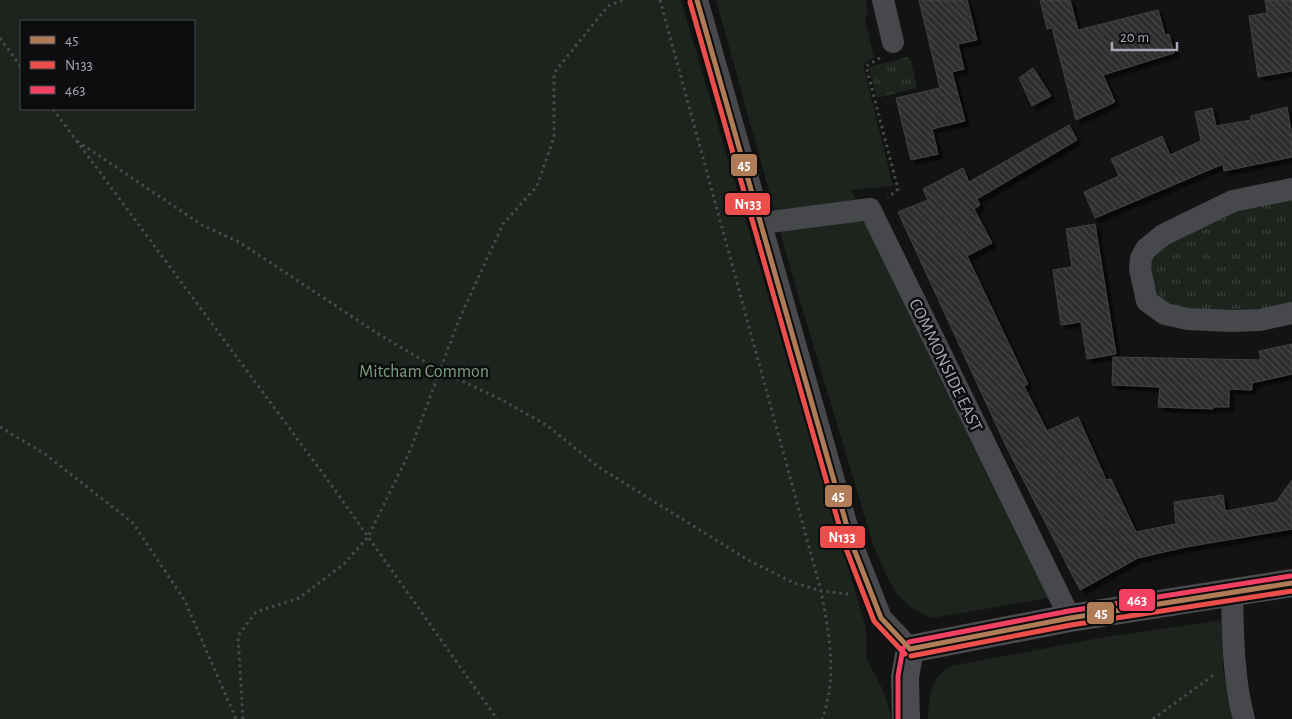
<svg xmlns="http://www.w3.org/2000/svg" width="1292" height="719" font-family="'Alegreya Sans',sans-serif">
	<defs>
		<pattern id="grass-tufts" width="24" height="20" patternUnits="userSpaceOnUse" patternTransform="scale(1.25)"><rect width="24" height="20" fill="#1d231d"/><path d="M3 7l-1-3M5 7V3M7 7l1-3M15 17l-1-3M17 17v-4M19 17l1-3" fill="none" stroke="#3b403b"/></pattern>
		<pattern id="building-back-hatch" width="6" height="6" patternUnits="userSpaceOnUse" patternTransform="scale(1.25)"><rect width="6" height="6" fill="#2d2d2e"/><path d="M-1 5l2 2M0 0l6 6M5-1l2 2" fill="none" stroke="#48494a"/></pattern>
		<filter id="shadow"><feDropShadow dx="4.5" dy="4.5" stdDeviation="1" flood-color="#0009"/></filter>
	</defs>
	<rect width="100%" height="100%" fill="#131313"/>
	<path fill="url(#grass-tufts)" d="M 907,57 L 911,60 L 917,88 L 877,98 L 869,67 Z
		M 1292,200 L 1292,302 L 1253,310 L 1253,313 L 1177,307 L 1168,303 L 1160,297 L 1155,288 L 1150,271 L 1151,263 L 1160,249 L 1230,210 Z"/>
	<path fill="#1d231d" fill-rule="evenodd" d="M 0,0 L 681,0 L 866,628 L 867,660 L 883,690 L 892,719 L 0,719 ZM 21,21 L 194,21 L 194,109 L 21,109 Z
		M 716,0 L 866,0 L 868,11 L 865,19 L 874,58 L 863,64 L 893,186 L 851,190 L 1050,598 L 932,618 C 894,604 888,579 873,544 L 794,281 Z
		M 1223,620 L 1223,672 L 1236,719 L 928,719 C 929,696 930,678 951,666 L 1105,637 Z"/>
	<path fill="url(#building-back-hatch)" stroke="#424346" filter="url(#shadow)" d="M 919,0 L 967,0 L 977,40 L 958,44 L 964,69 L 952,72 L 965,121 L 932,129 L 938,154 L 911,160 L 896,98 L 940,88 Z
		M 1040,0 L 1070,0 L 1078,30 L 1158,10 L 1165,35 L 1169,34 L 1174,53 L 1103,75 L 1115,102 L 1076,120 L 1052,28 L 1047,29 Z
		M 1265,0 L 1292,0 L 1292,71 L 1258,77 L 1249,16 L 1267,13 Z
		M 1033,68 L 1051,96 L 1032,106 L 1019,78 Z
		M 1287,107 L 1292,136 L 1292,157 L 1224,171 L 1223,164 L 1095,218 L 1084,192 L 1119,176 L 1111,159 L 1162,136 L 1170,155 L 1201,141 L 1195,112 L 1212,108 L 1216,126 L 1251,120 L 1251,116 Z
		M 1069,125 L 1077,140 L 977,199 L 980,205 L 974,209 L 992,243 L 967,256 L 1028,384 L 1024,386 L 1047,431 L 1078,417 L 1106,480 L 1111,479 L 1136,532 L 1176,524 L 1174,502 L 1223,495 L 1225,511 L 1276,502 L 1292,480 L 1292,529 L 1186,547 L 1138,558 L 1080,590 L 1006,446 L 898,212 L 928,200 L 923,189 L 963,168 L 969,182 Z
		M 1095,224 L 1116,354 L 1087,359 L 1081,322 L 1061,325 L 1053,270 L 1072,267 L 1066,229 Z
		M 1292,344 L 1292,374 L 1252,383 L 1252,390 L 1229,389 L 1229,407 L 1213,407 L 1213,409 L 1158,407 L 1160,387 L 1112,385 L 1113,357 L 1261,360 L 1259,351 Z"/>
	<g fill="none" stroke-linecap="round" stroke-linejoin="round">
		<path stroke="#494a4e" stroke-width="3" stroke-dasharray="2.5 4" stroke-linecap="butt" d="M 660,0 L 821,591 C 829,633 838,678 822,719
			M 0,38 L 21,67
			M 880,58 L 866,66 L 898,189 L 888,198
			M 53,109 L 330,483 L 497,719
			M 77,141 L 202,225 L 239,242 L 380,335 L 439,370 L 502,400 L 548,426 L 597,466 L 748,560 L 792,582 L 821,591 L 848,594
			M 0,427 L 45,454 L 133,523 L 185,601 L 236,719
			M 243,719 L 238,636 L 256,612 L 299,598 L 344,564 L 368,537 L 410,451 L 458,322 L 503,224 L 537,186 L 554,137 L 554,73 L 608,6 L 623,0
			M 1153,719 L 1215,674"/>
		<path stroke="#47484c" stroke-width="22" d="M 697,0 L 852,544 L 881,618 L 910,649
			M 883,0 L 893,42
			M 1292,189 L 1233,201 L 1163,235 L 1146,249 L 1141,258 L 1140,269 L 1147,301 L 1165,314 L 1188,319 L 1232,321 L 1260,320 L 1292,313
			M 762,223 L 870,209 L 1070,618
			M 1232,593 C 1233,636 1233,678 1244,719"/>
		<path stroke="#494b4e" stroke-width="28" d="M 906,719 L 905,677 L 910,649 L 1070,618 L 1292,583"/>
		<defs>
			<path id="bus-1" d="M 697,0 L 852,544 L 881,618 L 910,649
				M 910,649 L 1070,618 L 1292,583"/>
			<path id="bus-2" d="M 690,2 L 845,546 L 874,621 L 905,654
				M 911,656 L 1071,625 L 1292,591"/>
			<path id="bus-3" d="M 909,642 L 1069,611 L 1291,576
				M 898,719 L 898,676 L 903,648"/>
		</defs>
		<use href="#bus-1" stroke="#0d0d0f" stroke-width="9"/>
		<use href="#bus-2" stroke="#0d0d0f" stroke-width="9"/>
		<use href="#bus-3" stroke="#0d0d0f" stroke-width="9"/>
		<use href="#bus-1" stroke="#b07c57" stroke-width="5"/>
		<use href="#bus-2" stroke="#ec4f4b" stroke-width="5"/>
		<use href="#bus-3" stroke="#f24062" stroke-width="5"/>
	</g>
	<g text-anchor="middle" stroke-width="5" stroke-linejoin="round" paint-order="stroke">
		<g font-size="18" fill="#a4a9b4" stroke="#0d0d0f">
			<text transform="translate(946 365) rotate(64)" y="6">COMMONSIDE EAST</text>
		</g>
		<g font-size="18" fill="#7b9f7d" stroke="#0d0d0f">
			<text x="424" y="377">Mitcham Common</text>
		</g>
	</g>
	<g stroke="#0d0d0f" stroke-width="2">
		<rect x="730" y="153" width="28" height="24" rx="5" fill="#b07c57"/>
		<rect x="724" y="192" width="47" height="24" rx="5" fill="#ec4f4b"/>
		<rect x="824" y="484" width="29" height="24" rx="5" fill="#b07c57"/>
		<rect x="819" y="525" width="47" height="24" rx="5" fill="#ec4f4b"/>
		<rect x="1118" y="588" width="38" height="24" rx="5" fill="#f24062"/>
		<rect x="1086" y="601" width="29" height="24" rx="5" fill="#b07c57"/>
	</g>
	<g font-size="14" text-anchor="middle" font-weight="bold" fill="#fff">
		<text x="744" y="170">45</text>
		<text x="748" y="209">N133</text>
		<text x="838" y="501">45</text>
		<text x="842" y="542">N133</text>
		<text x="1137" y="605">463</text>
		<text x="1101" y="618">45</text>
	</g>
	<rect x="20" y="20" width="175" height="90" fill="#0d0d0f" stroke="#494b51"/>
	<rect x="30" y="36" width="25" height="8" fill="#b07c57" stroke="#494b51"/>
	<text x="65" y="45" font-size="15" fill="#a4a9b4">45</text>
	<rect x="30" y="61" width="25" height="8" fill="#ec4f4b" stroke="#494b51"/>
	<text x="65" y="70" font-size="15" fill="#a4a9b4">N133</text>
	<rect x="30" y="86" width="25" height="8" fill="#f24062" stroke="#494b51"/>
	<text x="65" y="95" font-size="15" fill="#a4a9b4">463</text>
	<path d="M1112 42v8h65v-8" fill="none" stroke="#a4a9b4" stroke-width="2.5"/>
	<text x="1120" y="42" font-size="15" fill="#a4a9b4" stroke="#0d0d0f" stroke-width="4" paint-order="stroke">20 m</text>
</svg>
